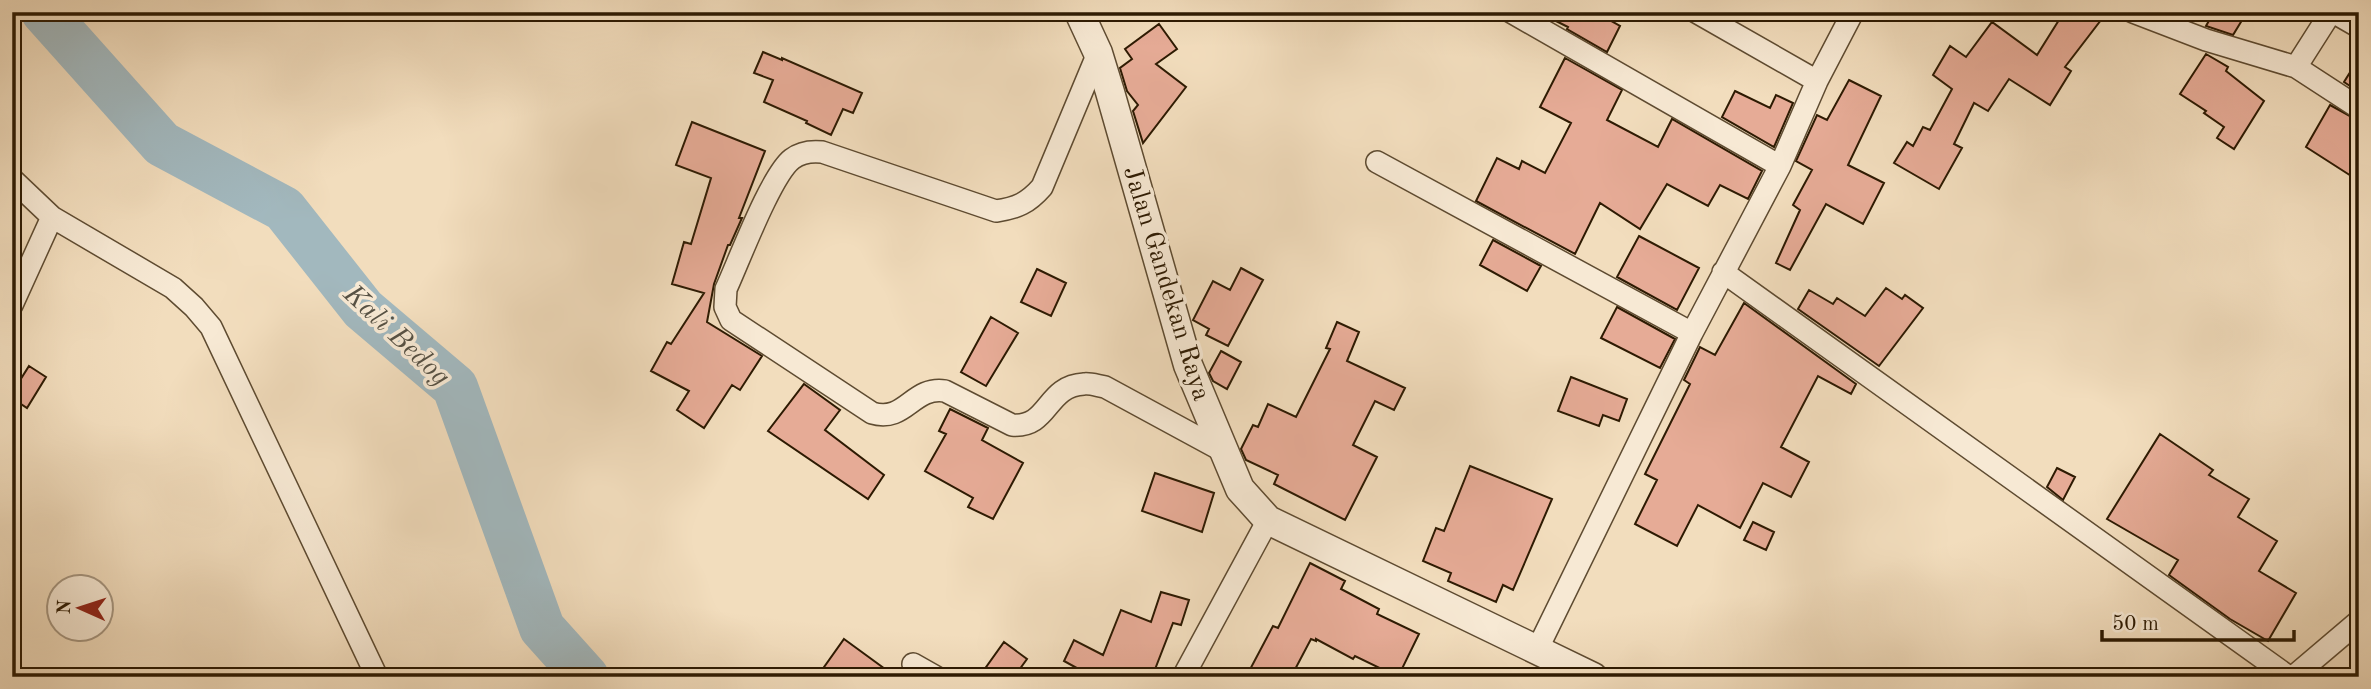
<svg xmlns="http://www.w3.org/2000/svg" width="2371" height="689" font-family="'Old Standard TT',serif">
	<rect width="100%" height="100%" fill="#f2ddbd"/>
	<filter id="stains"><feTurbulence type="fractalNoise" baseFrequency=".00286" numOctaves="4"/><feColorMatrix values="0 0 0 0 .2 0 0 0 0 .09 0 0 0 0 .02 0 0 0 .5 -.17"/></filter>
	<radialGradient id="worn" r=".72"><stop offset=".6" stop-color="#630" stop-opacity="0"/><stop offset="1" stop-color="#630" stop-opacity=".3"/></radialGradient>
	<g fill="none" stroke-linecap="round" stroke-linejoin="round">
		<path stroke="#a2b8be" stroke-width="46" d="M 44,12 L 162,144 L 284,209 L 363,309 L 455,387 L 542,628 L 586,677"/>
	</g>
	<path fill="#e6ab96" stroke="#2d1a02" stroke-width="2" d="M 1538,12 L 1609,12 L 1606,18 L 1620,26 L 1607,52 L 1567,29 L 1568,27 Z
		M 2064,12 L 2090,12 L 2101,20 L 2065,67 L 2071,71 L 2050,105 L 2009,79 L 1988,111 L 1974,103 L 1954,144 L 1962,148 L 1939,189 L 1894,163 L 1907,142 L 1913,146 L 1923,127 L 1930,130 L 1952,89 L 1933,75 L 1950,46 L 1966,57 L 1992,22 L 2037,55 Z
		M 2214,12 L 2247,12 L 2233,35 L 2206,26 Z
		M 1159,24 L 1177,49 L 1156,64 L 1186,87 L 1143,143 L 1133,111 L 1138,105 L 1127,91 L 1120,68 L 1132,59 L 1125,49 Z
		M 763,52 L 782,60 L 782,58 L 862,93 L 853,113 L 843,109 L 831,135 L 806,123 L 807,121 L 764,102 L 773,80 L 754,73 Z
		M 2206,54 L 2228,67 L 2226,71 L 2264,101 L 2234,149 L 2217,138 L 2224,127 L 2204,113 L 2206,111 L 2180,94 Z
		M 1565,58 L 1622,90 L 1607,120 L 1658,147 L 1672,119 L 1762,171 L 1748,199 L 1720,185 L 1708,206 L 1667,184 L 1640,229 L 1600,203 L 1575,254 L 1476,201 L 1497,158 L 1519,169 L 1522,161 L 1545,173 L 1571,123 L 1540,107 Z
		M 2359,58 L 2359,92 L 2344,82 Z
		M 1849,80 L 1881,96 L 1848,165 L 1884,183 L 1863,224 L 1826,204 L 1790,270 L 1776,263 L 1800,210 L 1793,205 L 1812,170 L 1796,161 L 1817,115 L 1827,120 Z
		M 1735,91 L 1770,108 L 1776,95 L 1793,103 L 1774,147 L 1722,117 Z
		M 2330,105 L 2359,121 L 2359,181 L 2306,147 Z
		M 692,122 L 765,151 L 739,218 L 742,218 L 730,245 L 728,245 L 714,284 L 707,322 L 762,356 L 740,390 L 732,385 L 704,428 L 677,410 L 689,391 L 651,371 L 667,342 L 671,344 L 704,293 L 672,284 L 684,242 L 691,244 L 711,178 L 676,165 Z
		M 1639,236 L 1699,268 L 1677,310 L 1617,277 Z
		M 1493,240 L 1541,266 L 1527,291 L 1480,265 Z
		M 1241,268 L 1263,280 L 1228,346 L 1206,335 L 1209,329 L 1193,320 L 1213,281 L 1230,290 Z
		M 1037,269 L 1066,283 L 1051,316 L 1021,302 Z
		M 1886,288 L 1902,299 L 1905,295 L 1923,308 L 1879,366 L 1798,309 L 1809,290 L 1833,304 L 1837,298 L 1865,316 Z
		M 1744,303 L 1856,384 L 1851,394 L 1818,376 L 1781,447 L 1809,462 L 1791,497 L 1763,483 L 1740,528 L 1698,505 L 1677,546 L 1635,524 L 1657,480 L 1645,474 L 1690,384 L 1684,380 L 1700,347 L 1715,355 Z
		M 1617,307 L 1675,339 L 1660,368 L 1601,338 Z
		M 991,317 L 1018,333 L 986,386 L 961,372 Z
		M 1337,322 L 1359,332 L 1347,361 L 1405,388 L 1394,410 L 1375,401 L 1353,445 L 1377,457 L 1345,520 L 1274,484 L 1278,475 L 1246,460 L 1241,449 L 1253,425 L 1258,427 L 1268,404 L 1296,417 L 1330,349 L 1326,348 Z
		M 1221,351 L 1241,362 L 1227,389 L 1213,381 L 1209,373 Z
		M 29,366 L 46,377 L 27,408 L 12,398 L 12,393 Z
		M 1571,377 L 1627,399 L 1619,421 L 1603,415 L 1599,426 L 1558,411 Z
		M 804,384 L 840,410 L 825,430 L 884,475 L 868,499 L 768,431 Z
		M 950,409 L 988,428 L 982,440 L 1023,463 L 993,519 L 968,507 L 973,498 L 925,471 L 946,434 L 939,431 Z
		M 2160,434 L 2213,470 L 2209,475 L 2249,499 L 2238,517 L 2277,541 L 2259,571 L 2296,593 L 2268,641 L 2230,619 L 2169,575 L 2178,560 L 2107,519 Z
		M 1470,466 L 1552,499 L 1513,590 L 1503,585 L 1496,602 L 1448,581 L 1451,573 L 1423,561 L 1436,528 L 1444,531 Z
		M 2057,468 L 2075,477 L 2063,500 L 2047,487 Z
		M 1155,473 L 1214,493 L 1202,532 L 1142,511 Z
		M 1753,522 L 1774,532 L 1766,550 L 1744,540 Z
		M 1310,563 L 1345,581 L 1341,589 L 1379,609 L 1377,614 L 1419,634 L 1398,677 L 1355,656 L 1353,659 L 1316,639 L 1316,641 L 1311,639 L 1291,677 L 1246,677 L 1273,626 L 1278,628 Z
		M 1161,592 L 1189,600 L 1181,625 L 1173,623 L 1152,677 L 1093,677 L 1064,661 L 1074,640 L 1103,655 L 1121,610 L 1151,622 Z
		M 844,639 L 896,677 L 817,677 Z
		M 1004,642 L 1027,659 L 1014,677 L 979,677 Z"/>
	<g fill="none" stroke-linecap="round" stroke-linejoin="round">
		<defs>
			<path id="minor" d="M 1511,12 L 1780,166
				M 1696,12 L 1817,81
				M 2133,12 L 2206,40 L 2296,67
				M 2331,12 L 2296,67 L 2359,108
				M 2333,12 L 2359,27
				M 1098,53 L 1042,187 C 1028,203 1017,208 996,211 L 822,152 C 812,151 801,152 792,159 C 771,175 739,261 726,289 L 725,307 L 731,320 L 872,413 C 906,423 912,386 945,391 L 1012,425 C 1050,428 1045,386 1084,384 C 1090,383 1098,386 1105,387 L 1223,451
				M 1377,162 L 1692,333
				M 12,179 L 52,217 L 173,288 L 194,307 L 211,327 L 377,677
				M 1723,272 L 2289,677
				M 12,305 L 52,217
				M 1537,650 L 1692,333 L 1780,166 L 1817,81 L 1853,12
				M 913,664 L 936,677
				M 1183,677 L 1268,520
				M 2293,677 L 2359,621"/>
			<path id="tertiary" d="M 1079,12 L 1098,53 L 1110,92 L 1188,365 L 1240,489 L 1268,520 L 1593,677"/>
		</defs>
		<use href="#minor" stroke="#5e4b31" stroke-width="24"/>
		<use href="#tertiary" stroke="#5e4b31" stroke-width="31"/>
		<use href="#minor" stroke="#f7e9d4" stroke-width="21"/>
		<use href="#tertiary" stroke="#f7e9d4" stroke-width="28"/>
	</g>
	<g text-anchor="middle" stroke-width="7" stroke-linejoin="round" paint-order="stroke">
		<g font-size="26" fill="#2d1a02" stroke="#f7e9d4">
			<text transform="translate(1168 283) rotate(73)" y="9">Jalan Gandekan Raya</text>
		</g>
		<g font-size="28" font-style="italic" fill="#565144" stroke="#f7e9d4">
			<text transform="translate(398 334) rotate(43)" y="10">Kali Bedog</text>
		</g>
	</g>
	<rect width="2371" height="689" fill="none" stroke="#f2ddbd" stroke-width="42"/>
	<rect x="14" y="14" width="2343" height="661" fill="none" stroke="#2d1a02" stroke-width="3.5"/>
	<rect x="21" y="21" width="2329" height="647" fill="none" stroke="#2d1a02" stroke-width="2"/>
	<g transform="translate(80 608) rotate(273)"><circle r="33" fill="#f7e9d4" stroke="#a69680" stroke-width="2"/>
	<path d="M0-5L12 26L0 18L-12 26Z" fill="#8f2418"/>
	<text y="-10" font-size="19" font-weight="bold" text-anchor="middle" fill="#2d1a02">N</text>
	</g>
	<path d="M2102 630v10h192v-10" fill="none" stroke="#2d1a02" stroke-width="3.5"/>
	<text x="2112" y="630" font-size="21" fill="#2d1a02" stroke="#f7e9d4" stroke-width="5" paint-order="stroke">50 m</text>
	<rect width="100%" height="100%" filter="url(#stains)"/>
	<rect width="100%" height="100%" fill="url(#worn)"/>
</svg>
